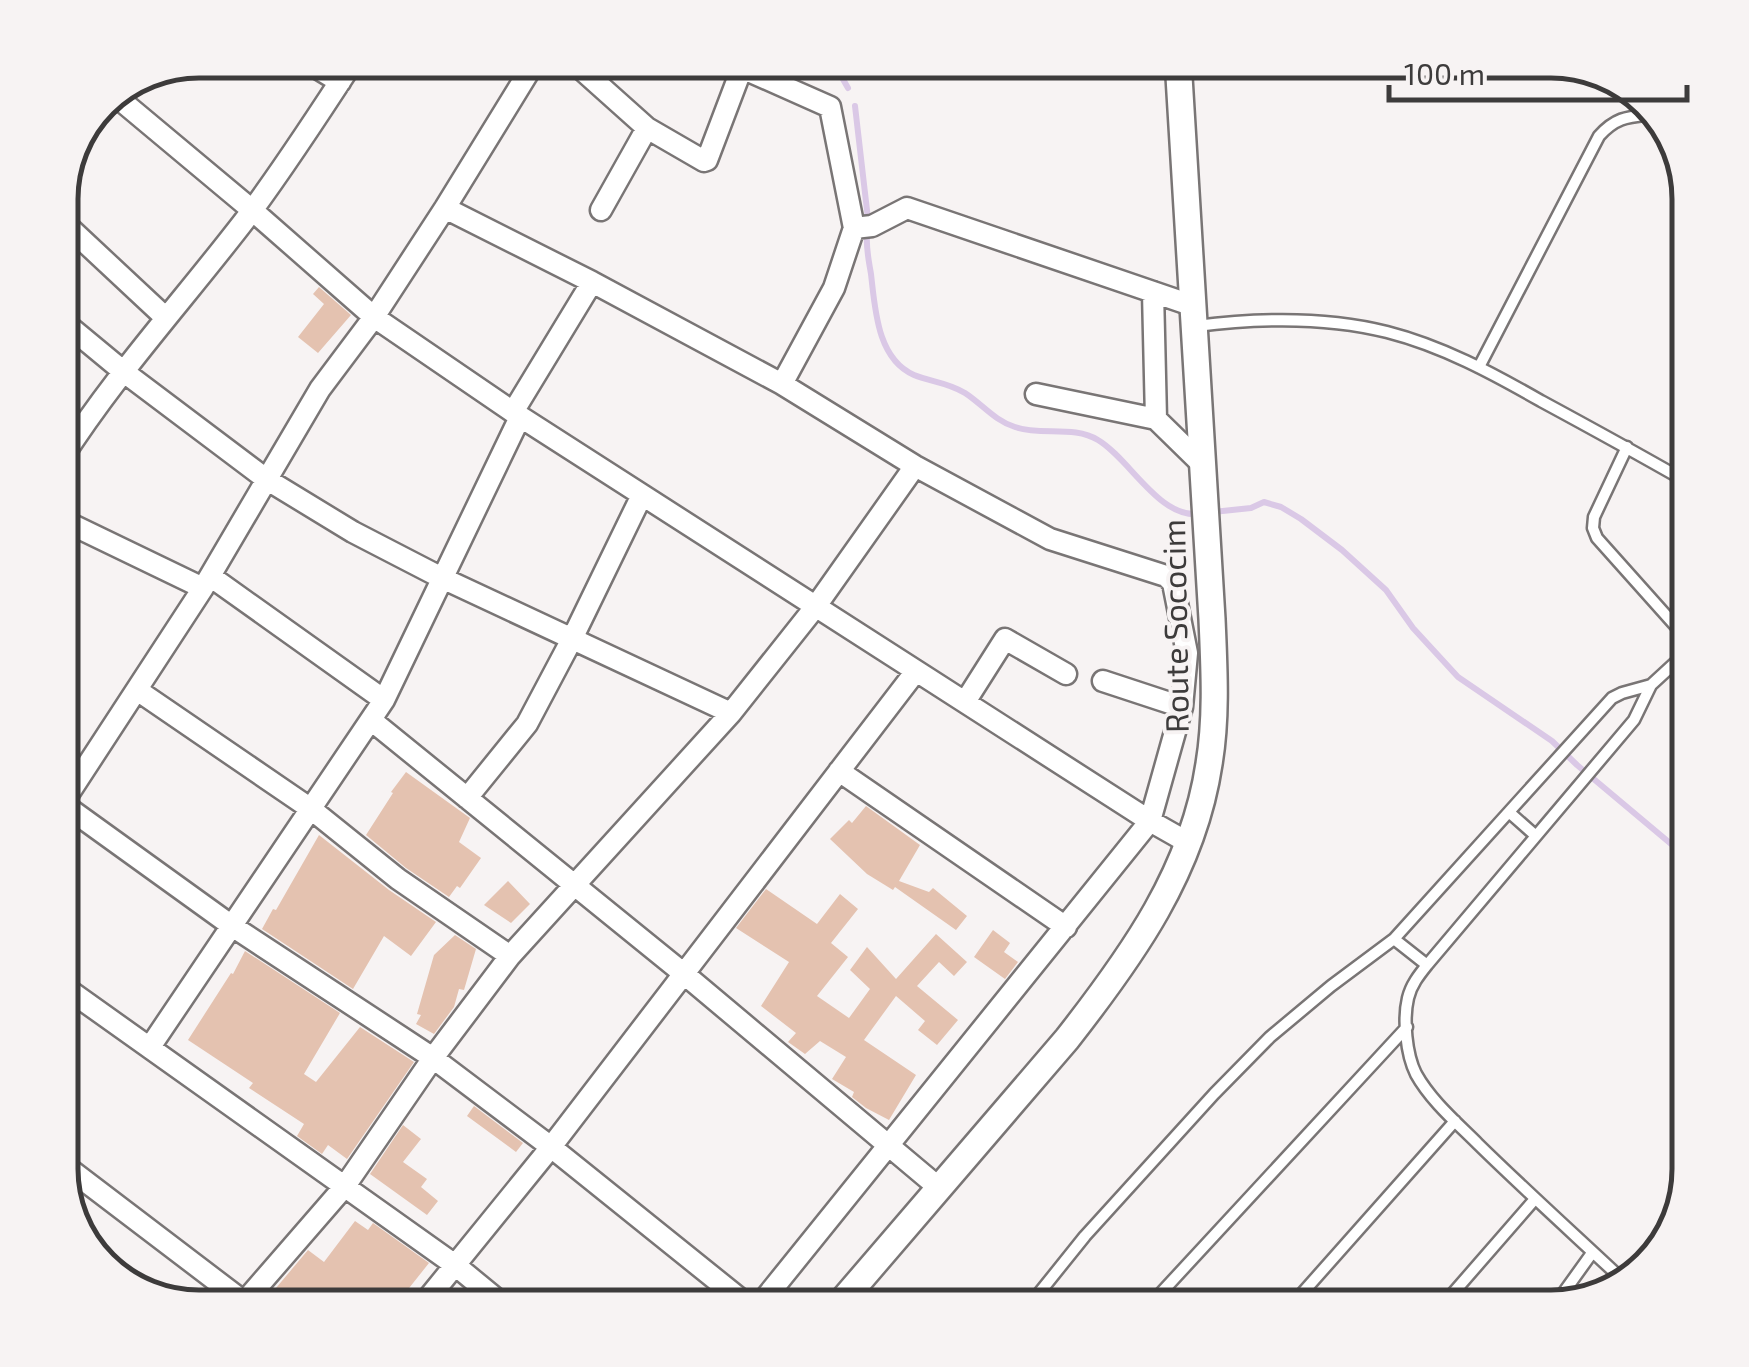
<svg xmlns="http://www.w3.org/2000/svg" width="1749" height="1367" font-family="'Exo 2',sans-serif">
	<rect width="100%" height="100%" fill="#f7f3f3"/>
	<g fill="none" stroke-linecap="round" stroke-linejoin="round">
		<path stroke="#dac8e6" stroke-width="6" d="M 832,60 L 848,88
			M 855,106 L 868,219
			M 867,236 C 866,249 869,262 871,274 C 875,308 877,359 914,375 C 931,382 947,382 965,393 C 982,404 995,421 1015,427 C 1041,436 1074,425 1098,440 C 1130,459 1159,519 1200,514
			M 1213,512 L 1251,508 L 1264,502 L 1281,507 L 1301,519 L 1342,550 L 1386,590 L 1413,628 L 1458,677 L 1552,741 L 1577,765 L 1689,859"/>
	</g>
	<path fill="#e4c2b0" d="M 319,287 L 351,315 L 318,353 L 298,337 L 324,304 L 313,294 Z
		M 406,772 L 470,818 L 459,842 L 481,858 L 460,888 L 457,886 L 449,897 L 406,868 L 366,835 L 393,793 L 391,792 Z
		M 866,806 L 920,845 L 899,881 L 929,892 L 933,888 L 967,916 L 956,930 L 895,887 L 893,890 L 867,874 L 830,839 L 849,820 L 852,823 Z
		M 319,835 L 389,890 L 436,922 L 411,956 L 384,936 L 353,989 L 262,929 L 273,909 L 276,910 Z
		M 508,881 L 530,904 L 511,923 L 484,905 Z
		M 766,889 L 817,924 L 840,894 L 858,909 L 831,943 L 848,957 L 817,996 L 849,1018 L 870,989 L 850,970 L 867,947 L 896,979 L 936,934 L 967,962 L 954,976 L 939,962 L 917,986 L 958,1020 L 937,1045 L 918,1030 L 925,1021 L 896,996 L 864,1040 L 916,1075 L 889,1120 L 866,1108 L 852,1097 L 854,1092 L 832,1079 L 846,1057 L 820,1041 L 805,1054 L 788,1042 L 796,1033 L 761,1006 L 789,962 L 736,928 Z
		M 993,930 L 1010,943 L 1004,952 L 1018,962 L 1005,979 L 974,957 Z
		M 455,935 L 476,949 L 464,990 L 459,989 L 454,1007 L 434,1034 L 416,1024 L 421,1015 L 417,1014 L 434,955 Z
		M 245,951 L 340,1013 L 304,1074 L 316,1082 L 360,1027 L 414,1062 L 347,1159 L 328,1145 L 322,1154 L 297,1136 L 304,1124 L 249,1088 L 253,1083 L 188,1040 L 231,973 L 233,974 Z
		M 474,1106 L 523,1143 L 516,1152 L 467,1116 Z
		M 403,1125 L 421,1139 L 403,1162 L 427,1179 L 421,1187 L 438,1201 L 427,1215 L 370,1174 Z
		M 355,1221 L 368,1230 L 373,1223 L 429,1263 L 394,1307 L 260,1307 L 308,1250 L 324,1262 Z"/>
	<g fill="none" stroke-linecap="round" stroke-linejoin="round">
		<defs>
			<path id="service" d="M 1196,326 C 1259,318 1324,316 1387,332 C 1442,346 1492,373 1541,401 C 1591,428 1640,455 1689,483
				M 1479,367 L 1599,136 C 1617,116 1629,117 1655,114
				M 1627,447 L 1594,517 L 1593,528 L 1597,538 L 1689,641
				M 1510,813 L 1536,836
				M 1394,939 L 1427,965
				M 1625,1282 C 1576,1236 1526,1191 1478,1144 C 1457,1123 1431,1101 1416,1074 C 1406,1054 1403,1019 1408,998 C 1411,985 1419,975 1427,965 L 1634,720 L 1651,685 L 1689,650
				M 1554,1306 L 1592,1253
				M 1028,1307 L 1085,1236 L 1214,1094 L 1270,1037 L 1331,986 L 1394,939 L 1612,698 L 1622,693 L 1651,685
				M 1148,1307 L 1407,1027
				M 1290,1307 L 1455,1121
				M 1441,1307 L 1535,1199"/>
			<path id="minor" d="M 304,60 L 340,82
				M 571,60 L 647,128 L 704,161 L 707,160 L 745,60
				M 742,68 L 830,107 L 854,228 L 834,288 L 782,384
				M 112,93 L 252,210 L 374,317 L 513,412 L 1150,821 L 1187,842
				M 445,208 L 592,282 L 782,384 L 915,466 L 1050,539 L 1166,576 L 1173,583 L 1187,653 L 1182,707 L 1150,821 L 758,1307
				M 601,210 L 647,128
				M 60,219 L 166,318
				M 854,228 L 872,226 L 907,208 L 1194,306
				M 1153,292 L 1156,419
				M 60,319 L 124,372 L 266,479 L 353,532 L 442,578 L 731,713
				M 1036,394 L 1156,419 L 1203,465
				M 513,412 L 592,282
				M 60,461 C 116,373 188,295 251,212 C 287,163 321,111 354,60
				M 60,519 L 203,588
				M 210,576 L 384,700
				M 1103,681 L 1182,707
				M 137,690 L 311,809 L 398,879 L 510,956
				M 965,702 L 1005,639 L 1066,674
				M 371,720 L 683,973 L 938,1187
				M 839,771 L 1066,927
				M 467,798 L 527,724 L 572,639 L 642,495
				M 60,802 L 232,926 L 433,1058 L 551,1147 L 750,1307
				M 60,807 L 203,588 L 320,389 L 374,317 L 445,208 L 536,60
				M 60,984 L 455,1265 L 506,1307
				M 150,1047 L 384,700 L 520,417
				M 60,1162 L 244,1302
				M 240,1307 L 345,1186 L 433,1058 L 510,956 L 731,713 L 816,606 L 915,466
				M 421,1307 L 551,1147 L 916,671"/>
			<path id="tertiary" d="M 837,1307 L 1067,1039 C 1132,956 1193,871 1209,764 C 1217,716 1214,667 1212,619 L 1178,60"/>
		</defs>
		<use href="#service" stroke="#797575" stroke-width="15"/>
		<use href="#minor" stroke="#797575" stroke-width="25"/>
		<use href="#tertiary" stroke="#797575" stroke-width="30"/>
		<use href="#service" stroke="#fff" stroke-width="10"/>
		<use href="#minor" stroke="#fff" stroke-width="20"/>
		<use href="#tertiary" stroke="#fff" stroke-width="25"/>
	</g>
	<g text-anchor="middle" stroke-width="8" stroke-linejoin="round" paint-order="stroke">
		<g font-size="32" fill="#3d3b3b" stroke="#f7f3f3">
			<text transform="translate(1176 626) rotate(-91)" y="11">Route Sococim</text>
		</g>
	</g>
	<path d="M0 0H1749V1367H0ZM199 78H1551A121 121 0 0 1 1672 199V1169A121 121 0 0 1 1551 1290H199A121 121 0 0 1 78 1169V199A121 121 0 0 1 199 78Z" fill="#f7f3f3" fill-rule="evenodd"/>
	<path fill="none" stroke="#3d3b3b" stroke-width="5" d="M199 78H1551A121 121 0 0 1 1672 199V1169A121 121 0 0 1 1551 1290H199A121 121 0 0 1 78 1169V199A121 121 0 0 1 199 78Z"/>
	<path d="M1389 85v15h298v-15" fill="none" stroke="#3d3b3b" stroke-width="5"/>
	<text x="1404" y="85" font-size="30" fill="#3d3b3b" stroke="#f7f3f3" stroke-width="8" paint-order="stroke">100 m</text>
</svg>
